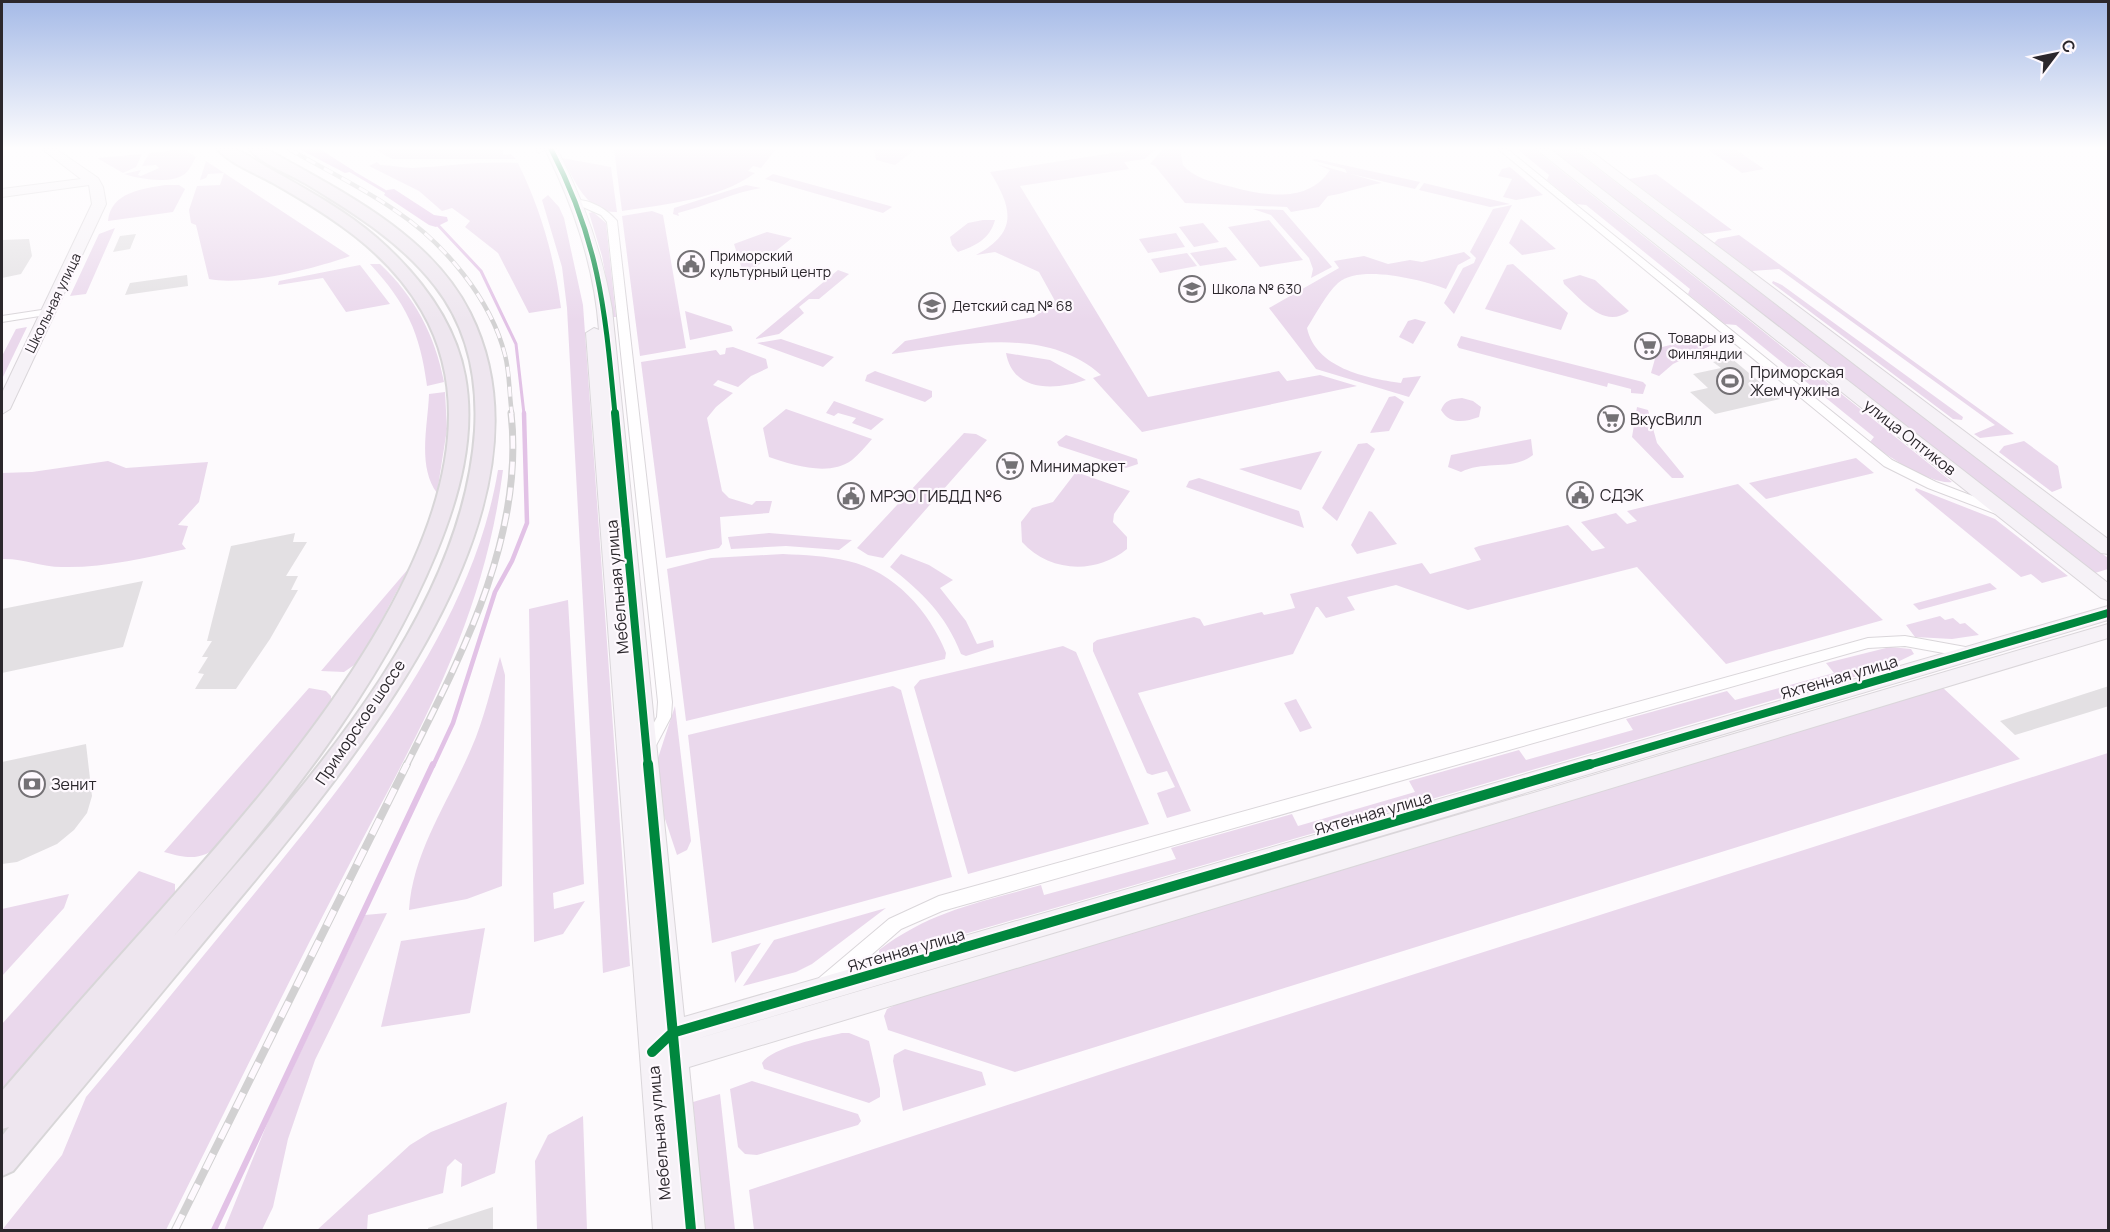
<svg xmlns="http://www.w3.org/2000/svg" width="2110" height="1232" font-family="Manrope,sans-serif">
	<rect width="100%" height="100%" fill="#fdfafd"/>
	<path fill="#ead8ec" d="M 185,149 L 196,157 C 193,162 190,169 186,173 C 172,185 140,179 124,174 L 141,170 L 138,175 L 141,176 L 159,168 L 156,165 L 142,166 L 149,153 Z
		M 374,149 L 503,149 L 503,155 L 511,154 L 516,159 L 392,159 Z
		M 614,149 L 776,149 L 761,168 L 753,166 L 748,171 L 755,173 C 718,200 666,204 622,211 Z
		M 874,149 L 916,149 L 895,165 L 876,160 Z
		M 1138,149 L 1155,150 L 1145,159 L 1124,162 L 1129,169 L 1020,186 L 1148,397 L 1279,371 L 1287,381 L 1320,375 L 1357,386 L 1142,432 L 1093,378 L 1101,375 C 1044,324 959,346 891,354 L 905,341 L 1034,317 L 1055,301 L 1039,272 L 995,252 L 976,255 C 1018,232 1013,209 990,172 Z
		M 1163,149 L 1180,149 L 1183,165 C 1194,178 1212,182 1228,186 C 1262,195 1307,205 1330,170 L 1316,164 L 1382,183 C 1362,186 1347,193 1328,196 L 1319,207 L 1291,212 L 1287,207 L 1185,203 L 1155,166 L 1150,164 Z
		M 1517,149 L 1534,149 L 1952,482 C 1932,485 1886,456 1870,442 L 1874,437 L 1736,325 L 1725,324 L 1688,294 L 1690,289 L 1586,205 L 1576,204 L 1547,180 L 1549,175 Z
		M 1550,149 L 1572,149 L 2108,558 L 2108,569 L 2095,573 Z
		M 1707,149 L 1735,149 L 1764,169 L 1742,173 Z
		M 142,154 L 136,167 L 123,173 L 97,158 Z
		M 562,158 L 611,167 L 617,212 C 586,213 575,180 562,158 Z
		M 1316,159 L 1420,182 L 1415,189 L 1347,173 L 1345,169 L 1311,160 Z
		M 206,161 L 350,256 C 314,269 245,286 209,279 L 196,225 L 191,223 L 189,210 L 197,186 L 220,185 L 224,173 L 208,174 L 206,178 L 200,180 Z
		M 377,162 L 380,165 C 392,165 402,168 413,168 C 449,166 483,161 518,163 C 541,210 554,256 561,308 L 529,313 L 498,253 L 465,227 L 470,221 L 452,208 L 442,211 L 419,191 L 369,166 Z
		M 1510,167 L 1543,195 L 1516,200 L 1503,197 L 1512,179 L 1498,176 L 1502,169 Z
		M 773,174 L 890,206 L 892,207 L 883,213 L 765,179 Z
		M 1656,174 L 1732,230 L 1703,234 L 1629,179 Z
		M 1424,183 L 1510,204 L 1490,207 L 1419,190 Z
		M 165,185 L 179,185 L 185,189 L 173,212 L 108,221 C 111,192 142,189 165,185 Z
		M 746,185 L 761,188 C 735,192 706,206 678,213 L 679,216 L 673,214 L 674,208 Z
		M 548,195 L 559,207 L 564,218 L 583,305 L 630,966 L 603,973 L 567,308 L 562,267 L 542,200 Z
		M 1512,205 L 1454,314 L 1444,303 L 1463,268 L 1474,263 L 1476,258 L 1470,252 L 1493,209 Z
		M 1253,209 L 1283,210 L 1332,267 L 1311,278 L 1313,269 L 1309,258 L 1271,215 Z
		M 652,211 L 663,215 L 686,348 L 640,356 L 622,216 Z
		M 593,212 L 606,223 L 616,317 L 613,317 L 602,256 L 589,213 Z
		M 1521,219 L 1556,249 L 1522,255 L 1509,243 Z
		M 983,220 L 995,220 C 990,239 975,246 958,252 L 952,245 L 950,237 L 968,223 Z
		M 1269,220 L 1303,260 L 1260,267 L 1228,227 Z
		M 1203,223 L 1219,242 L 1194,247 L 1179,227 Z
		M 115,228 L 86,294 L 70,296 L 99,234 Z
		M 767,232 L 792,238 L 751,271 L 742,269 L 734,244 Z
		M 1176,233 L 1185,247 L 1148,253 L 1139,239 Z
		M 1739,235 L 2014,434 L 1980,438 L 1974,434 L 1995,425 L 1779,269 L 1752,271 L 1714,243 L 1718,239 Z
		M 1226,247 L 1237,260 L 1200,266 L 1190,253 Z
		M 1464,252 L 1471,258 L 1458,265 L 1446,289 C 1422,280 1360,264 1338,283 C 1326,294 1316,314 1307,328 C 1316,368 1365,378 1401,383 L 1403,378 L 1421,376 L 1409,397 L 1316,369 L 1269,308 L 1339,268 L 1334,261 L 1364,256 L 1388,264 L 1410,260 L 1422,262 Z
		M 1187,253 L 1197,266 L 1160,273 L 1151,259 Z
		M 370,264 L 380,264 C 415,297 435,335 444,382 L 427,386 C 420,332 406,303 370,264 Z
		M 1513,264 L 1568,313 L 1561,330 L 1485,309 L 1507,265 Z
		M 360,265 L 390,304 L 346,312 L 323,278 L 278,285 L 279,281 Z
		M 838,270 L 849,274 L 819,299 L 809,299 L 799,307 L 804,313 L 779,334 L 755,339 Z
		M 1580,275 L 1595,280 L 1629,311 C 1604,330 1581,299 1564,284 L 1563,280 Z
		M 1773,281 L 1782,285 L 1963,417 L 1962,420 L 1953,419 L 1772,283 Z
		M 685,311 L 731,326 L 733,331 L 690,340 Z
		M 1415,319 L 1426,322 L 1413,344 L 1399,337 L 1408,321 Z
		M 27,327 L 2,379 L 2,356 L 16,329 Z
		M 1461,336 L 1643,382 L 1646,385 L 1643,394 L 1631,393 L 1631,389 L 1608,383 L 1607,387 L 1459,348 L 1457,345 Z
		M 1707,336 L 1716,343 L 1673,364 L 1659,376 L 1651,373 L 1658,348 Z
		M 781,339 L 834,357 L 823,367 L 757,343 Z
		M 733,347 L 766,359 L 768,368 L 751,376 L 738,387 L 718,380 L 713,385 L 733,393 L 716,407 L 707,418 L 722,491 L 729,498 L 752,505 L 756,501 L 772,501 L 769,513 L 720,517 L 722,544 L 719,548 L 666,558 L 641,362 L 716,350 L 720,355 L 725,354 L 726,348 Z
		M 1006,353 L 1050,360 L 1086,380 C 1056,390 1013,393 1006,353 Z
		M 875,371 L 932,391 L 932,397 L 925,402 L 865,381 L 867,375 Z
		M 445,392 L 447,429 L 437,493 C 417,466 428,425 429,394 Z
		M 1395,396 L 1404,402 L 1389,431 L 1370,433 L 1389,397 Z
		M 1462,398 L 1473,401 L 1481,407 L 1479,417 C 1465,422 1450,425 1441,410 C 1445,400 1451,399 1462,398 Z
		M 834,401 L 884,419 L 871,430 L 852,423 L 856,418 L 838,413 L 834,416 L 826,413 Z
		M 1637,407 L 1648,410 L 1657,443 L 1684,476 L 1683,478 L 1672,478 L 1632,437 Z
		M 786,409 L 872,439 C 866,446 859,454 852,460 C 829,477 793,465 769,457 L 763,428 Z
		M 964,433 L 976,434 L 987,440 L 883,558 L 868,555 L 857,548 Z
		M 1066,435 L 1137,459 L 1138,464 L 1126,468 L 1059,446 L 1057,442 Z
		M 1531,439 L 1533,455 C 1513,471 1483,460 1461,472 L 1448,467 L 1451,455 Z
		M 2024,441 L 2058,466 L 2062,488 L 2052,492 L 1999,452 L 2004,446 Z
		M 1367,443 L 1375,449 L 1337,521 L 1322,508 L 1358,444 Z
		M 1322,451 L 1301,490 L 1239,469 Z
		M 1856,458 L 1874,473 L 1766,499 L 1749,483 Z
		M 108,461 L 126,468 L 208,462 L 199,502 L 178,525 L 188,526 L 182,544 L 186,549 C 145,558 104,568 62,567 C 41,567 22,558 2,559 L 2,473 L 32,472 Z
		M 498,470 L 503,470 C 483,625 417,734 347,869 C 285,988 226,1110 166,1230 L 2,1230 L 62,1155 L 86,1097 C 143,1030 198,962 254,894 C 353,773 472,629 498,470 Z
		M 1076,472 L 1130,491 L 1114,514 L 1113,522 L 1127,537 L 1127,549 C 1095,575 1049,572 1022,542 L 1021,522 L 1032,508 L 1053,502 Z
		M 1199,478 L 1299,511 L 1304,528 L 1186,487 L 1189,481 Z
		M 1738,484 L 1883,620 L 1726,664 L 1637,567 L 1468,610 L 1396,585 L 1347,597 L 1355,610 L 1326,618 L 1318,607 L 1316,607 L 1293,654 L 1138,693 L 1191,811 L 1167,818 L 1157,793 L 1175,787 L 1167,771 L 1152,775 L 1147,773 L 1093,651 L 1093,643 L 1097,640 L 1194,617 L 1200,619 L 1204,626 L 1262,612 L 1264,615 L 1295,608 L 1290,594 L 1422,563 L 1430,574 L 1481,560 L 1474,548 L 1479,546 L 1568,525 L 1592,551 L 1605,548 L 1581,522 L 1616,513 L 1627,524 L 1637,521 L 1627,511 Z
		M 1916,488 L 1995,519 L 2068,576 L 2042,583 L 2031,574 L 2021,577 L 1915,490 Z
		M 1369,511 L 1372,512 L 1397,544 L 1357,554 L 1351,545 Z
		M 769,533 L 852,540 L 839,550 L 786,546 L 731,549 L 728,537 Z
		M 783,554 C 805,555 827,556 848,561 C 894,571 930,612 946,653 L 945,659 L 686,721 L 667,569 L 711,558 Z
		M 901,554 L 929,565 L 953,580 L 940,588 L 966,621 L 977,644 L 993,640 L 994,647 L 966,656 L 961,654 C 946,615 922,592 890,567 Z
		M 409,568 L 360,661 L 344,672 L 321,671 Z
		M 1990,583 L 1997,589 L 1919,610 L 1913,604 Z
		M 568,600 L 584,884 L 553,893 L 554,909 L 585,901 L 563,934 L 534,942 L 529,609 Z
		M 1940,616 L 1945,620 L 1953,618 L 1960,624 L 1965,623 L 1979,635 L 1952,639 L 1915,637 L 1906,625 Z
		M 1063,646 L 1076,652 L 1149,824 L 968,874 L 914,687 L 920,680 Z
		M 1890,647 L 1911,649 L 1914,654 L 1885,668 L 885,957 L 879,954 L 879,950 C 932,910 979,903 1041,885 L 1044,895 L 1176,859 L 1171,848 L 1292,814 L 1298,826 L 1415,792 L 1409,781 L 1519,750 L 1526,760 L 1633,730 L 1626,719 L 1727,691 L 1735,700 L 1834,673 L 1826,663 Z
		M 500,657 L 505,675 L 502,886 L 467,899 L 409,910 C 413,851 448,803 471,749 C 484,720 491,687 500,657 Z
		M 893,686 L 901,690 L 952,877 L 712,943 L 688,735 Z
		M 1942,687 L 2020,759 L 1015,1072 L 888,1030 L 884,1016 L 887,1009 L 936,986 Z
		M 309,688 L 326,691 L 331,696 L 331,703 L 222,843 C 202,861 189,859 164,852 Z
		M 1296,699 L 1312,728 L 1300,732 L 1284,703 Z
		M 675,706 L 691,841 L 687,850 L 677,855 L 664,816 L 658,758 Z
		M 2108,753 L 2108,1230 L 754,1230 L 749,1190 L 1117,1069 Z
		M 139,871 L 175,884 L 175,899 L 2,1097 L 2,1024 Z
		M 69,894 L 64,908 L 2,976 L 2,909 Z
		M 886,908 L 812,964 L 796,972 L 743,986 L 774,940 Z
		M 387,913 L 315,1060 L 288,1139 L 273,1207 L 262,1230 L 224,1230 L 269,1119 L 365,915 Z
		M 485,928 L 470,1013 L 381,1027 L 401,941 Z
		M 761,943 L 735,983 L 731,952 Z
		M 842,1033 L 849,1033 L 869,1041 L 880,1089 L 880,1097 L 869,1103 L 764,1069 L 762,1063 C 772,1047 822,1038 842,1033 Z
		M 905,1049 L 982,1072 L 986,1085 L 903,1111 L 893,1061 L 894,1055 Z
		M 752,1081 L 858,1114 L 861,1121 L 858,1125 L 757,1155 L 745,1154 L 738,1147 L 730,1089 Z
		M 720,1094 L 735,1230 L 705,1230 L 693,1102 Z
		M 507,1102 L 495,1173 L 461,1187 L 462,1164 L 455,1159 L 447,1167 L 443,1193 L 368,1215 L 367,1230 L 317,1230 L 410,1145 L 431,1132 Z
		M 583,1116 L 587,1230 L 537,1230 L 535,1161 L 548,1135 Z"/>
	<path fill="#e2c2e6" d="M 299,149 L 320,149 L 354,171 L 345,173 Z
		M 394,189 L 434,215 L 447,217 L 448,221 L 436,227 L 429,225 L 384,195 L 387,190 Z"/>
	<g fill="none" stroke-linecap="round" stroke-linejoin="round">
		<path stroke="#e2c2e6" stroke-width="3" d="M 349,170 L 388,193
			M 436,223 L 481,271 L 516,344 L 524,414"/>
		<path stroke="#e2c2e6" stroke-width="4.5" d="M 433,766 L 453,723 L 495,592 L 512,561 L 527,523 L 524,413"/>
		<path stroke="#e2c2e6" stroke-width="6" d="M 214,1230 L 433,764"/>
	</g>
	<path fill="#e3e0e3" d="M 136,234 L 130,249 L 113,252 L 120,236 Z
		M 29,239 L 32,256 L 21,274 L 2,278 L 2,240 Z
		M 187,275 L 188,286 L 125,295 L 130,283 Z
		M 1731,358 L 1780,399 L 1715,414 L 1690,392 L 1708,388 L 1693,374 L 1721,368 L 1713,362 Z
		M 295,533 L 293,542 L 307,542 L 286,576 L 298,576 L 291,590 L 298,590 L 270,639 L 236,689 L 195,689 L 204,674 L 198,673 L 208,657 L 202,657 L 212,641 L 207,641 L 231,546 Z
		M 143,581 L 123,647 L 2,673 L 2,609 Z
		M 2109,686 L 2109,706 L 2015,735 L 2000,721 Z
		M 86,744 L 92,796 L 87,813 L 74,830 L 57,844 L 17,862 L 2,864 L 2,762 Z
		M 493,1207 L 493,1230 L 428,1230 L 428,1228 Z"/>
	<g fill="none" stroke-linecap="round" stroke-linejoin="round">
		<defs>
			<path id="street" d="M 535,149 L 546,149 L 539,153 Z
				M 1498,149 L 1507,149 L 1892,460 L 1936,482 L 2004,508 L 2006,511 L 2004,514 L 1996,514 L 1928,488 L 1884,466 Z
				M 576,200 C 590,199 608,210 617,221 L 672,702 L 671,717 L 652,753 L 647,755 L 642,753 L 640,749 L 657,717 L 658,702 L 607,222 L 601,215 L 576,204 Z
				M 48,309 L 52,310 L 52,314 L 2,322 L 2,316 Z
				M 1905,636 L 1971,648 L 1976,649 L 1978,653 L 1976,657 L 1971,658 L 1905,646 L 1868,648 L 942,911 L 901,929 L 831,990 L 825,992 L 819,990 L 816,984 L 819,978 L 889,919 L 939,896 L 1868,638 Z"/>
			<path id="secondary" d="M 42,149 L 56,149 L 98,178 L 103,187 L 106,204 L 10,409 L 2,414 L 2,393 L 92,204 L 89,185 L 2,197 L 2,189 L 81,179 Z
				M 545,149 L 557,149 C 584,201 602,252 612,309 L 684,1017 L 2108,606 L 2108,620 L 686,1042 L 2108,624 L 2108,638 L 689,1067 L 705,1230 L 653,1230 L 586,333 L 594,328 L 599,330 C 594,265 574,207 545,149 Z
				M 1536,149 L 1550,149 L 2108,583 L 2108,600 L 2101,598 Z
				M 1574,149 L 1588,149 L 2108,539 L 2108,554 L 2101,553 Z"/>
			<path id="primary" d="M 217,149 C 223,149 231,148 237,150 C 249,155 260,164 272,170 C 308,190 346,211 377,238 C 418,274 455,321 465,376 C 476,436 459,497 436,553 C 376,699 274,818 173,937 C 292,799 462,623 475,431 C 478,379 468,328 435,286 C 402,243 354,213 308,185 C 290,174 263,165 249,149 L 266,149 C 339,190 431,234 470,313 C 572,517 333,786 211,933 C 145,1013 79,1092 13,1171 L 2,1176 L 2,1136 L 9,1127 L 2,1129 L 2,1091 C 54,1030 107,970 161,910 C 278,777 532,501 422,311 C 388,252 331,216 273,183 C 255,173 231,164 217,149 Z"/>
		</defs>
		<use href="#street" stroke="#dad6da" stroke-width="2"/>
		<use href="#secondary" stroke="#dad6da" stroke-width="2"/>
		<use href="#primary" stroke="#d8d6d8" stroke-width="4"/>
		<use href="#street" fill="#fffeff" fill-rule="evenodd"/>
		<use href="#secondary" fill="#f6f2f7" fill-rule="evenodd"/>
		<use href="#primary" fill="#eee6ef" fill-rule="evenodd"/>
		<defs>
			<path id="rail-far2" d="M 289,149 C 324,169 363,188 396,211 C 444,243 491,299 505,355 C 510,374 509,395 512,414"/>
			<path id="rail-far1" d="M 406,766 C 460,658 525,537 511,413"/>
			<path id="rail" d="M 175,1230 L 407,764"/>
		</defs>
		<use href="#rail-far2" stroke="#d2d1d2" stroke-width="4.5"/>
		<use href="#rail-far1" stroke="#d2d1d2" stroke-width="7"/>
		<use href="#rail" stroke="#d2d1d2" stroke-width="8"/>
		<use href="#rail-far2" stroke="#fef9fe" stroke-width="3" stroke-dasharray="10" stroke-linecap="butt"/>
		<use href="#rail-far1" stroke="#fef9fe" stroke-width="4.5" stroke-dasharray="13" stroke-linecap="butt"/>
		<use href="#rail" stroke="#fef9fe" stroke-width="6" stroke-dasharray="17" stroke-linecap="butt"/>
		<defs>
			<path id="cycleway-far2" d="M 551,149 C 600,243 605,311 615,414"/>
			<path id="cycleway-far1" d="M 615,413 L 648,766
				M 1585,766 L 2108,613"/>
			<path id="cycleway" d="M 648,764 L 691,1230
				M 652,1052 L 672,1033 L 1590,764"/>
		</defs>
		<use href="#cycleway-far2" stroke="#fef9fe" stroke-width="8"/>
		<use href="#cycleway-far1" stroke="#fef9fe" stroke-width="11"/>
		<use href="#cycleway" stroke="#fef9fe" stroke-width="14"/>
		<use href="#cycleway-far2" stroke="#00873e" stroke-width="5"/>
		<use href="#cycleway-far1" stroke="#00873e" stroke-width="8"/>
		<use href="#cycleway" stroke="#00873e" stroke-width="10"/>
	</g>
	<linearGradient id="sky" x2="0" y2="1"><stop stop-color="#a5bae7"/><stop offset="0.46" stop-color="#fefdfe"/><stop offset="1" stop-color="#fefdfe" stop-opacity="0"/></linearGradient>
	<rect width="2110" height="322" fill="url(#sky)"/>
	<defs>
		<symbol id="civic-ring" viewBox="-11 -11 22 22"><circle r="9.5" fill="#fef9fe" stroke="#747175" stroke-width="1.5"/><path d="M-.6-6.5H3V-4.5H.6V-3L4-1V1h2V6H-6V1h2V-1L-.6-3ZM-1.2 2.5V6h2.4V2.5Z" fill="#747175"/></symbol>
		<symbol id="school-ring" viewBox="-11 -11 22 22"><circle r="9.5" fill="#fef9fe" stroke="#747175" stroke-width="1.5"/><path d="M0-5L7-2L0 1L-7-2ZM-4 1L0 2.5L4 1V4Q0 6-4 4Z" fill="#747175"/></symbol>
		<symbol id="supermarket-ring" viewBox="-11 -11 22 22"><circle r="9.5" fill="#fef9fe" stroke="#747175" stroke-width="1.5"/><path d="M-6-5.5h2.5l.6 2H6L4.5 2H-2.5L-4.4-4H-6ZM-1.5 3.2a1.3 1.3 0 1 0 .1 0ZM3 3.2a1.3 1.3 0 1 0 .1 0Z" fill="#747175"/></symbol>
		<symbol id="stadium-ring" viewBox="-11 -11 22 22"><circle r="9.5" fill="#fef9fe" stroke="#747175" stroke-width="1.5"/><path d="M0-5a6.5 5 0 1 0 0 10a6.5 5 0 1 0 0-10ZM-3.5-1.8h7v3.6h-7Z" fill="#747175"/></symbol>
		<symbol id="bank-ring" viewBox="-11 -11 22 22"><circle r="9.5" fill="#fef9fe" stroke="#747175" stroke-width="1.5"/><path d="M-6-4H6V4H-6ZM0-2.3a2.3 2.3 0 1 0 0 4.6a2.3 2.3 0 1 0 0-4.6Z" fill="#747175"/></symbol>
	</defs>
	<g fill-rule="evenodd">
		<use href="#civic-ring" x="676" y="249" width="30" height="30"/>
		<use href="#school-ring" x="1177" y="274" width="30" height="30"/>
		<use href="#school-ring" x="917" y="291" width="30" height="30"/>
		<use href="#supermarket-ring" x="1633" y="331" width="30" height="30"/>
		<use href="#stadium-ring" x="1715" y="366" width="30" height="30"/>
		<use href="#supermarket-ring" x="1596" y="404" width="30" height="30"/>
		<use href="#supermarket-ring" x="995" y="451" width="30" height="30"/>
		<use href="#civic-ring" x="1565" y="480" width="30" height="30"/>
		<use href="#civic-ring" x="836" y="481" width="30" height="30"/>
		<use href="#bank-ring" x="17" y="769" width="30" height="30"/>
	</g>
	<g text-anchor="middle" stroke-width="4.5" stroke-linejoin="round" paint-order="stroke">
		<g font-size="14" fill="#2b272c" stroke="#fef9fe" text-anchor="start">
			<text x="710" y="261">Приморский<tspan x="710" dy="16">культурный центр</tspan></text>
			<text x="1212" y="294">Школа № 630</text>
			<text x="952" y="311">Детский сад № 68</text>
			<text x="1668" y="343">Товары из<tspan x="1668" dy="16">Финляндии</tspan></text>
		</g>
		<g font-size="14" fill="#2b272c" stroke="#fef9fe">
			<text transform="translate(53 303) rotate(-64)" y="5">Школьная улица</text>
		</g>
		<g font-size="16" fill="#2b272c" stroke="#fef9fe" text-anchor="start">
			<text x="1750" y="378">Приморская<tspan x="1750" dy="18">Жемчужина</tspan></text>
			<text x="1630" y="425">ВкусВилл</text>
			<text x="1030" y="472">Минимаркет</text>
			<text x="1600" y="501">СДЭК</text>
			<text x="870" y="502">МРЭО ГИБДД №6</text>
			<text x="51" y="790">Зенит</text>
		</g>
		<g font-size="16" fill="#2b272c" stroke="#fef9fe">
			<text transform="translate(1910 437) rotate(38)" y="6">улица Оптиков</text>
			<text transform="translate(617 587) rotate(-95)" y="6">Мебельная улица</text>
			<text transform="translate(1839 677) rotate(-16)" y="6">Яхтенная улица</text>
			<text transform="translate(360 722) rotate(-56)" y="6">Приморское шоссе</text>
			<text transform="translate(1373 813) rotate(-16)" y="6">Яхтенная улица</text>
			<text transform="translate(906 950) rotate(-16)" y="6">Яхтенная улица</text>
			<text transform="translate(659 1133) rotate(-95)" y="6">Мебельная улица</text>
		</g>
	</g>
	<rect width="2110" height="1232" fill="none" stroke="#2b272c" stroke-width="6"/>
	<g transform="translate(2056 54) rotate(58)" stroke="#fef9fe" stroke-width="4.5" paint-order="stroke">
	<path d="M0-4.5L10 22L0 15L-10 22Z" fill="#2b272c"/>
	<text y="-9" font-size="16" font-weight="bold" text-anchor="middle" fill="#2b272c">С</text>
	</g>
</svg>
